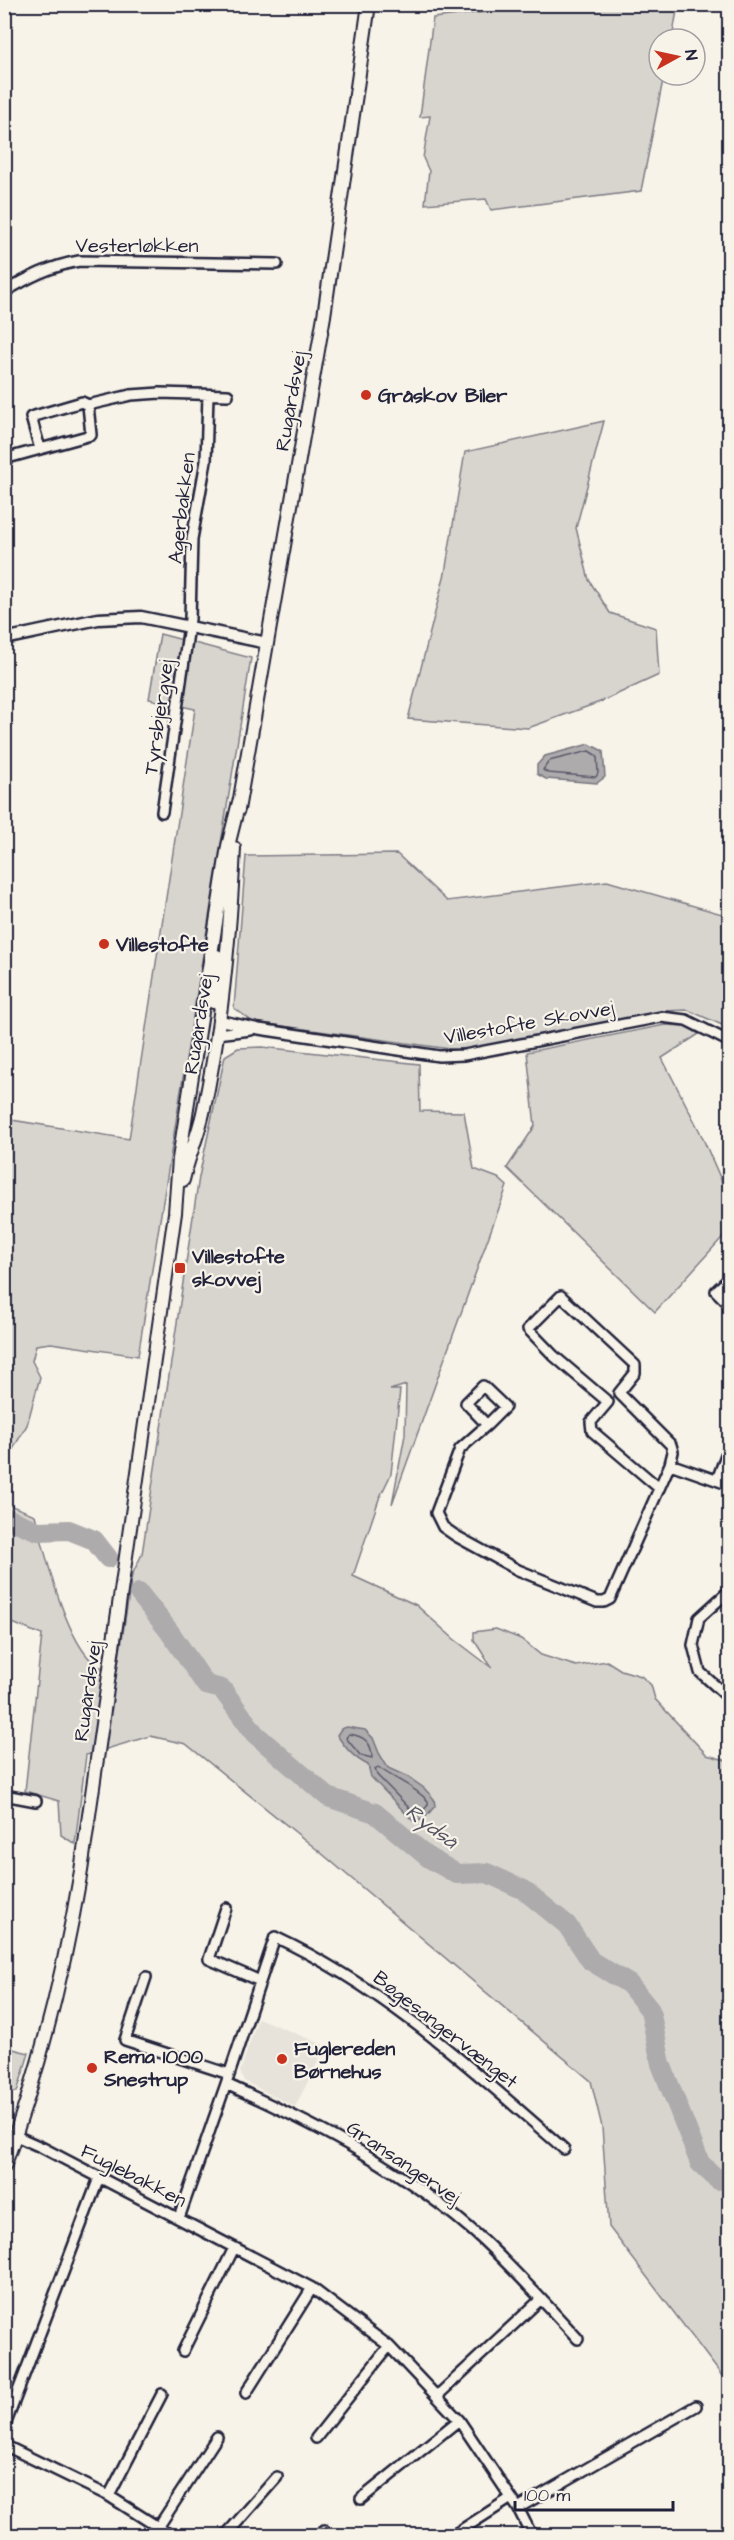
<svg xmlns="http://www.w3.org/2000/svg" width="734" height="2540" font-family="'Architects Daughter',sans-serif">
	<rect width="100%" height="100%" fill="#f7f3e8"/>
	<filter id="ink" filterUnits="userSpaceOnUse"><feTurbulence type="fractalNoise" baseFrequency=".0167" numOctaves="2"/><feDisplacementMap in="SourceGraphic" scale="12" xChannelSelector="R" yChannelSelector="G"/><feConvolveMatrix kernelMatrix="1 2 1 2 8 2 1 2 1" color-interpolation-filters="sRGB"/></filter>
	<g filter="url(#ink)">
		<path fill="#e7e3db" d="M 258,2018 L 326,2046 L 295,2107 L 244,2081 L 240,2072 Z"/>
		<path fill="#d8d5cf" stroke="#7d7c85" stroke-width="1.5" d="M 555,4 L 678,5 L 672,39 L 659,39 L 659,75 L 664,75 L 641,191 L 491,210 L 486,199 L 425,204 L 429,171 L 423,158 L 430,116 L 420,117 L 433,18 Z
			M 604,421 L 576,528 L 589,580 L 610,613 L 656,628 L 659,675 L 600,702 L 528,728 L 408,719 L 445,573 L 465,452 Z
			M 160,634 L 251,658 L 138,1356 L 51,1343 L 36,1345 L 32,1361 L 40,1377 L 27,1425 L 5,1463 L 5,1119 L 129,1139 L 195,709 L 149,699 Z
			M 397,854 L 447,901 L 607,881 L 729,916 L 729,1028 L 688,1010 L 661,1011 L 465,1051 L 253,1022 L 234,1008 L 246,856 Z
			M 665,1025 L 686,1026 L 699,1034 L 662,1058 L 700,1132 L 729,1198 L 730,1229 L 655,1312 L 507,1168 L 535,1126 L 527,1052 Z
			M 262,1047 L 419,1064 L 420,1111 L 464,1112 L 474,1169 L 498,1178 L 507,1186 L 392,1504 L 405,1435 L 406,1385 L 390,1390 L 400,1390 L 391,1474 L 379,1499 L 353,1576 L 416,1605 L 454,1639 L 492,1668 L 474,1640 L 474,1632 L 496,1629 L 521,1639 L 541,1655 L 576,1666 L 607,1661 L 621,1670 L 641,1676 L 651,1685 L 655,1699 L 707,1755 L 729,1761 L 729,2385 L 609,2227 L 602,2127 L 591,2081 L 320,1852 L 186,1744 L 150,1736 L 86,1755 L 75,1844 L 61,1835 L 59,1801 L 25,1791 L 42,1635 L 5,1620 L 4,1482 L 9,1505 L 35,1515 C 45,1553 65,1640 95,1664 C 100,1669 110,1669 117,1671 L 132,1575 L 142,1554 L 199,1177 L 225,1056 L 238,1048 Z
			M 5,2047 L 29,2053 L 17,2092 L 5,2091 Z"/>
		<path fill="#aeabad" stroke="#76747f" stroke-width="1.5" d="M 589,744 L 603,751 L 605,777 L 597,783 L 546,779 L 537,774 L 537,765 L 545,756 Z
			M 347,1727 L 365,1730 L 373,1738 L 379,1753 L 388,1768 L 408,1777 L 424,1788 L 434,1799 L 435,1806 L 423,1820 L 413,1821 L 371,1777 L 368,1765 C 354,1758 346,1749 337,1735 L 341,1729 Z"/>
		<g fill="none" stroke-linecap="round" stroke-linejoin="round">
			<path stroke="#5a5969" stroke-width="1.5" d="M 589,751 L 597,756 L 598,773 L 596,777 L 548,773 L 543,770 L 549,761 Z
				M 349,1734 C 364,1736 372,1742 372,1758 L 360,1755 L 346,1738 Z
				M 378,1767 C 394,1779 413,1785 428,1801 L 428,1805 L 421,1813 L 415,1814 L 377,1775 L 375,1769 Z"/>
			<path stroke="#aeabad" stroke-width="20" d="M 4,1517 L 38,1531 L 69,1530 L 94,1540 L 108,1558
				M 139,1593 L 169,1631 L 206,1685 L 222,1689 L 255,1734 L 328,1797 L 375,1813 L 429,1858 L 457,1874 L 487,1873 L 524,1890 L 567,1925 L 591,1961 L 629,1984 L 650,2010 L 661,2064 L 700,2163 L 718,2180 L 730,2178"/>
			<defs>
				<path id="minor" d="M 4,292 C 29,277 51,266 79,261 L 277,264
					M 40,449 L 31,417 L 82,402 L 88,405 L 131,395 L 160,393 L 228,395
					M 4,459 L 91,435 L 88,405
					M 162,812 L 190,619 L 192,539 L 206,461 L 208,395
					M 218,1020 L 259,1029 L 439,1056 L 464,1055 L 661,1017 L 686,1020 L 730,1042
					M 216,1034 L 251,1030
					M 730,1278 L 716,1291 L 730,1305
					M 487,1425 L 505,1407 L 483,1386 L 466,1403 L 487,1425 L 460,1449 L 436,1513 L 443,1527 L 456,1536 L 518,1570 L 597,1602 L 604,1602 L 610,1599 L 670,1464 L 730,1485
					M 717,1480 L 730,1444
					M 659,1488 L 592,1431 L 591,1422 L 608,1402 L 554,1356 L 528,1329 L 561,1296 L 635,1365 L 635,1373 L 619,1393 L 671,1445 L 673,1452 L 670,1464
					M 730,1590 L 699,1618 L 693,1645 L 700,1672 L 730,1699
					M 4,1795 L 36,1801
					M 226,1908 L 209,1959 L 260,1981
					M 146,1977 L 125,2040 L 229,2074
					M 226,2084 C 317,2125 409,2172 483,2240 C 516,2271 547,2305 578,2339
					M 16,2136 L 43,2148 L 312,2288 L 389,2346 L 459,2420 L 518,2508 L 532,2536
					M 179,2218 L 226,2084 L 275,1937 C 385,1988 473,2070 564,2149
					M 183,2351 L 234,2248
					M 246,2393 L 312,2288
					M 437,2396 L 541,2299
					M 4,2428 L 99,2178
					M 316,2438 L 389,2346
					M 4,2445 L 109,2496 L 172,2536
					M 109,2496 L 162,2394
					M 361,2499 L 459,2420
					M 518,2508 L 696,2406
					M 159,2526 L 217,2437
					M 225,2536 L 277,2477
					M 317,2536 L 324,2530
					M 452,2536 L 511,2498"/>
				<path id="tertiary" d="M 4,639 L 98,619 L 141,617 L 267,643"/>
				<path id="secondary" d="M 238,810 L 324,316 L 369,4
					M 213,1002 L 217,956
					M 183,1180 C 188,1157 198,1136 203,1113 C 222,1026 230,937 234,848
					M 4,2167 C 40,2070 64,1972 81,1871 L 175,1213 L 179,1159 L 228,846 L 239,802"/>
			</defs>
			<use href="#minor" stroke="#22223b" stroke-width="14"/>
			<use href="#tertiary" stroke="#22223b" stroke-width="15"/>
			<use href="#secondary" stroke="#22223b" stroke-width="16"/>
			<use href="#minor" stroke="#f7f3e8" stroke-width="9"/>
			<use href="#tertiary" stroke="#f7f3e8" stroke-width="10"/>
			<use href="#secondary" stroke="#f7f3e8" stroke-width="12"/>
		</g>
	</g>
	<g fill="#c8321e" stroke="#f7f3e8" stroke-width="2">
		<circle cx="366" cy="395" r="6"/>
		<circle cx="104" cy="944" r="6"/>
		<rect x="174" y="1262" width="12" height="12" rx="3"/>
		<circle cx="282" cy="2059" r="6"/>
		<circle cx="92" cy="2068" r="6"/>
	</g>
	<g text-anchor="middle" stroke-width="4.5" stroke-linejoin="round" paint-order="stroke">
		<g font-size="20" fill="#22223b" stroke="#f7f3e8">
			<text x="137" y="252">Vesterløkken</text>
			<text transform="translate(290 401) rotate(-80)" y="7">Rugårdsvej</text>
			<text transform="translate(181 508) rotate(-83)" y="7">Agerbakken</text>
			<text transform="translate(158 717) rotate(-82)" y="7">Tyrsbjergvej</text>
			<text transform="translate(529 1022) rotate(-10)" y="7">Villestofte Skovvej</text>
			<text transform="translate(198 1024) rotate(-81)" y="7">Rugårdsvej</text>
			<text transform="translate(87 1691) rotate(-82)" y="7">Rugårdsvej</text>
			<text transform="translate(446 2029) rotate(38)" y="7">Bøgesangervænget</text>
			<text transform="translate(404 2162) rotate(34)" y="7">Gransangervej</text>
			<text transform="translate(134 2175) rotate(27)" y="7">Fuglebakken</text>
		</g>
		<g font-size="20" font-weight="bold" fill="#22223b" stroke="#f7f3e8" text-anchor="start">
			<text x="378" y="402">Gråskov Biler</text>
			<text x="116" y="951">Villestofte</text>
			<text x="192" y="1263">Villestofte<tspan x="192" dy="23">skovvej</tspan></text>
			<text x="294" y="2055">Fuglereden<tspan x="294" dy="23">Børnehus</tspan></text>
			<text x="104" y="2063">Rema 1000<tspan x="104" dy="23">Snestrup</tspan></text>
		</g>
		<g font-size="21" font-style="italic" fill="#535263" stroke="#f7f3e8">
			<text transform="translate(432 1826) rotate(37)" y="7">Rydså</text>
		</g>
	</g>
	<rect width="734" height="2540" fill="none" stroke="#f7f3e8" stroke-width="24"/>
	<rect x="12" y="12" width="710" height="2516" fill="none" stroke="#22223b" stroke-width="2" filter="url(#ink)"/>
	<g transform="translate(677 57) rotate(82)"><circle r="28" fill="#f7f3e8" stroke="#a29fa3" stroke-width="1.5"/>
	<path d="M0-4.5L10 22L0 15L-10 22Z" fill="#c8321e"/>
	<text y="-9" font-size="16" font-weight="bold" text-anchor="middle" fill="#22223b">N</text>
	</g>
	<path d="M515 2501v9h158v-9" fill="none" stroke="#22223b" stroke-width="3"/>
	<text x="524" y="2501" font-size="18" fill="#22223b" stroke="#f7f3e8" stroke-width="4.5" paint-order="stroke">100 m</text>
</svg>
